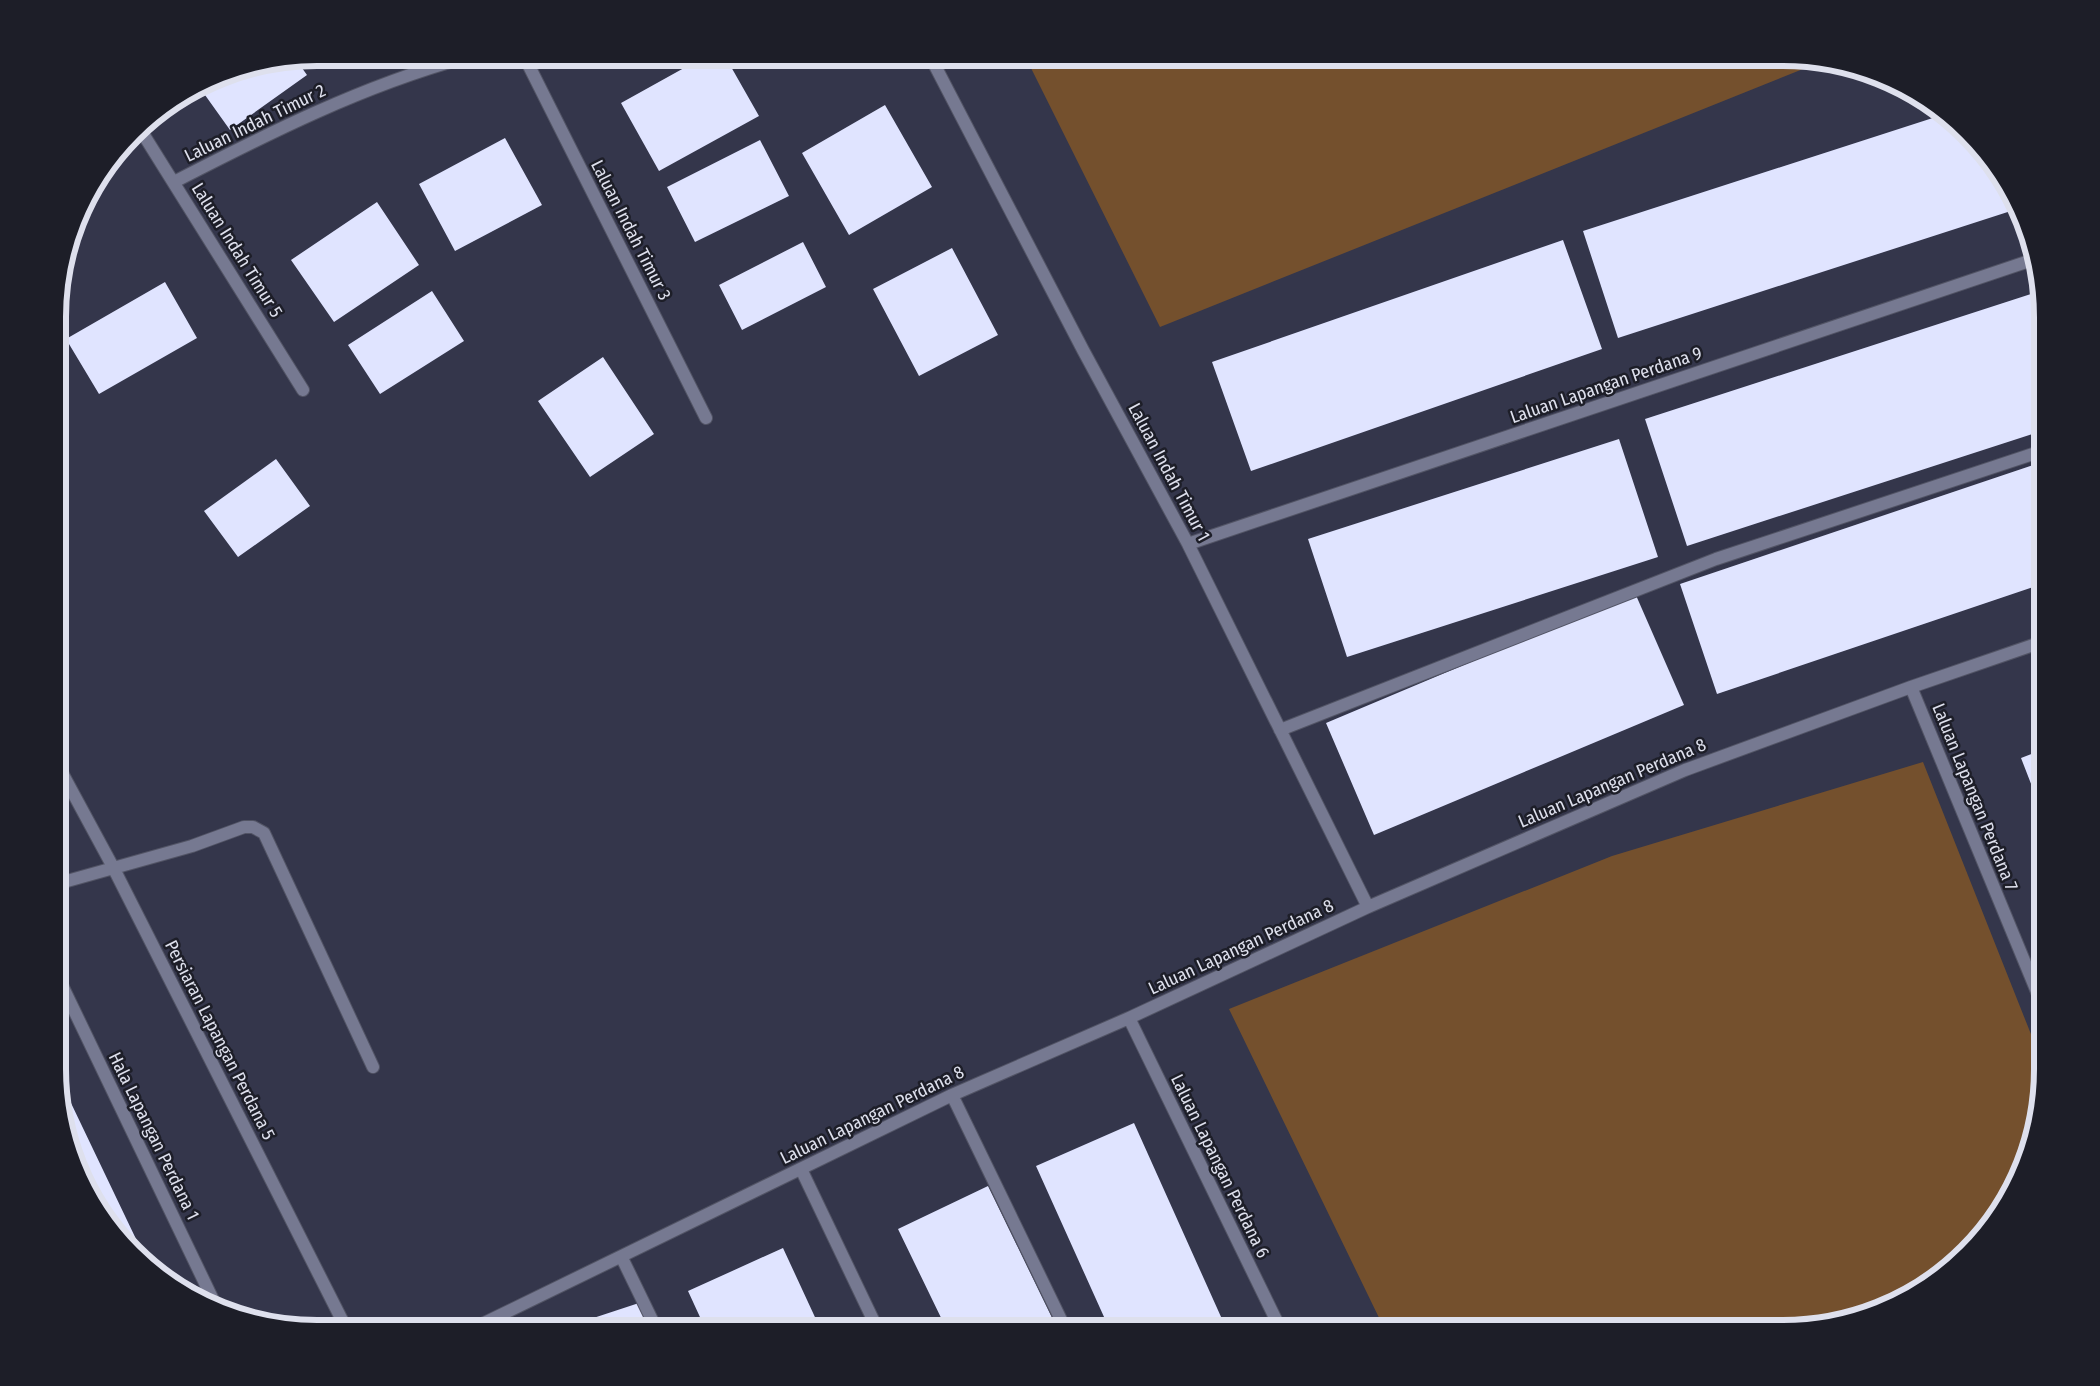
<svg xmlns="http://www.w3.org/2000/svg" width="2100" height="1386" font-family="'Fira Sans Condensed',sans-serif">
	<rect width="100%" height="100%" fill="#34364b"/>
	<path fill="#74502d" d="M 1026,58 L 1783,58 L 1818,63 L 1160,327 Z
		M 1923,762 L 2042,1062 L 2042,1086 L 2029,1152 L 1999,1213 L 1954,1264 L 1913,1294 L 1850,1320 L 1800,1328 L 1384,1328 L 1229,1009 L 1612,856 Z"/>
	<path fill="#e0e4ff" d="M 702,58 L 726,58 L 759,116 L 659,171 L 621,103 Z
		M 297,61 L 307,75 L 230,130 L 200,88 L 218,77 Z
		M 885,105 L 932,187 L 849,235 L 802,153 Z
		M 1942,115 L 1978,146 L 2008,187 L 2017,209 L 1618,338 L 1583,231 Z
		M 505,138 L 542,205 L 455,251 L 419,184 Z
		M 760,140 L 789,196 L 695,242 L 667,187 Z
		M 377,202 L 419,265 L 334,322 L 291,260 Z
		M 1563,240 L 1602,349 L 1251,471 L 1212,362 Z
		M 803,242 L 826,287 L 742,330 L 719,285 Z
		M 952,248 L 998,335 L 919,376 L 873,289 Z
		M 165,282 L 197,338 L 99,394 L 66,339 Z
		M 432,291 L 464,341 L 380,394 L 348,345 Z
		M 2040,291 L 2042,300 L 2042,431 L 1687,546 L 1645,419 Z
		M 603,357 L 654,434 L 590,477 L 538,401 Z
		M 1619,439 L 1658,557 L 1347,657 L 1308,539 Z
		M 276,459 L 310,506 L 238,557 L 204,511 Z
		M 2042,462 L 2042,584 L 1717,694 L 1680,584 Z
		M 1635,593 L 1684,705 L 1374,835 L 1326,723 Z
		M 2042,750 L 2042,812 L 2021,758 Z
		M 60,1080 L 147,1262 L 122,1240 L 92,1199 L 60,1103 Z
		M 1134,1123 L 1226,1328 L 1109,1328 L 1036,1166 Z
		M 988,1186 L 1057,1328 L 946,1328 L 898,1229 Z
		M 783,1248 L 820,1328 L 705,1328 L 688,1291 Z
		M 642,1302 L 655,1328 L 563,1328 Z"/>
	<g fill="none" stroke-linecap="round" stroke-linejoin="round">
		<defs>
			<path id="minor" d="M 525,58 L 706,418
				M 931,58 L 1083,350 L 1188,544 L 1368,907
				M 140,129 L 303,390
				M 174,182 C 267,134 362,86 464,58
				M 1188,544 L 2035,259
				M 1911,687 L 2042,1004
				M 1280,730 L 1716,559 L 2042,451
				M 60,769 L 113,867 L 346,1328
				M 60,883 L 192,846 L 244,827 L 253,827 L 264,833 L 373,1067
				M 60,981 L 216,1306
				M 1129,1018 L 1280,1328
				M 952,1095 L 1065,1328
				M 801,1169 L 877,1328
				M 622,1258 L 656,1328
				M 474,1328 L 952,1095 L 1129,1018 L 1368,907 L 1685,770 L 1911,687 L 2042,642"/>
		</defs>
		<use href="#minor" stroke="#525465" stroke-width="14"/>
		<use href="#minor" stroke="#767991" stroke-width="12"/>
	</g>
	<g text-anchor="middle" stroke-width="5" stroke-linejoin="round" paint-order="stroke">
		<g font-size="18" fill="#dee0ed" stroke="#1d1e28">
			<text transform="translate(255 123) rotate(-26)" y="6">Laluan Indah Timur 2</text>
			<text transform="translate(631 230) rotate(63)" y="6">Laluan Indah Timur 3</text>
			<text transform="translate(237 250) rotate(58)" y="6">Laluan Indah Timur 5</text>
			<text transform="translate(1606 385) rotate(-19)" y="6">Laluan Lapangan Perdana 9</text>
			<text transform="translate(1169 472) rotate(62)" y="6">Laluan Indah Timur 1</text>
			<text transform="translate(1612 783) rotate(-23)" y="6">Laluan Lapangan Perdana 8</text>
			<text transform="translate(1975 797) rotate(68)" y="6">Laluan Lapangan Perdana 7</text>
			<text transform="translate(1241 947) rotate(-25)" y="6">Laluan Lapangan Perdana 8</text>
			<text transform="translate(220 1040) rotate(63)" y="6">Persiaran Lapangan Perdana 5</text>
			<text transform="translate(872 1115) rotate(-26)" y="6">Laluan Lapangan Perdana 8</text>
			<text transform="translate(154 1136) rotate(64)" y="6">Hala Lapangan Perdana 1</text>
			<text transform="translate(1220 1166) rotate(64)" y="6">Laluan Lapangan Perdana 6</text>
		</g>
	</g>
	<path d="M0 0H2100V1386H0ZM317 66H1783A251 251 0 0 1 2034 317V1069A251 251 0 0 1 1783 1320H317A251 251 0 0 1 66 1069V317A251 251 0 0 1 317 66Z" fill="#1d1e28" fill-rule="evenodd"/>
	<path fill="none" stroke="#dee0ed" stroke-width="6" d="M317 66H1783A251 251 0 0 1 2034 317V1069A251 251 0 0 1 1783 1320H317A251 251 0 0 1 66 1069V317A251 251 0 0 1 317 66Z"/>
</svg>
